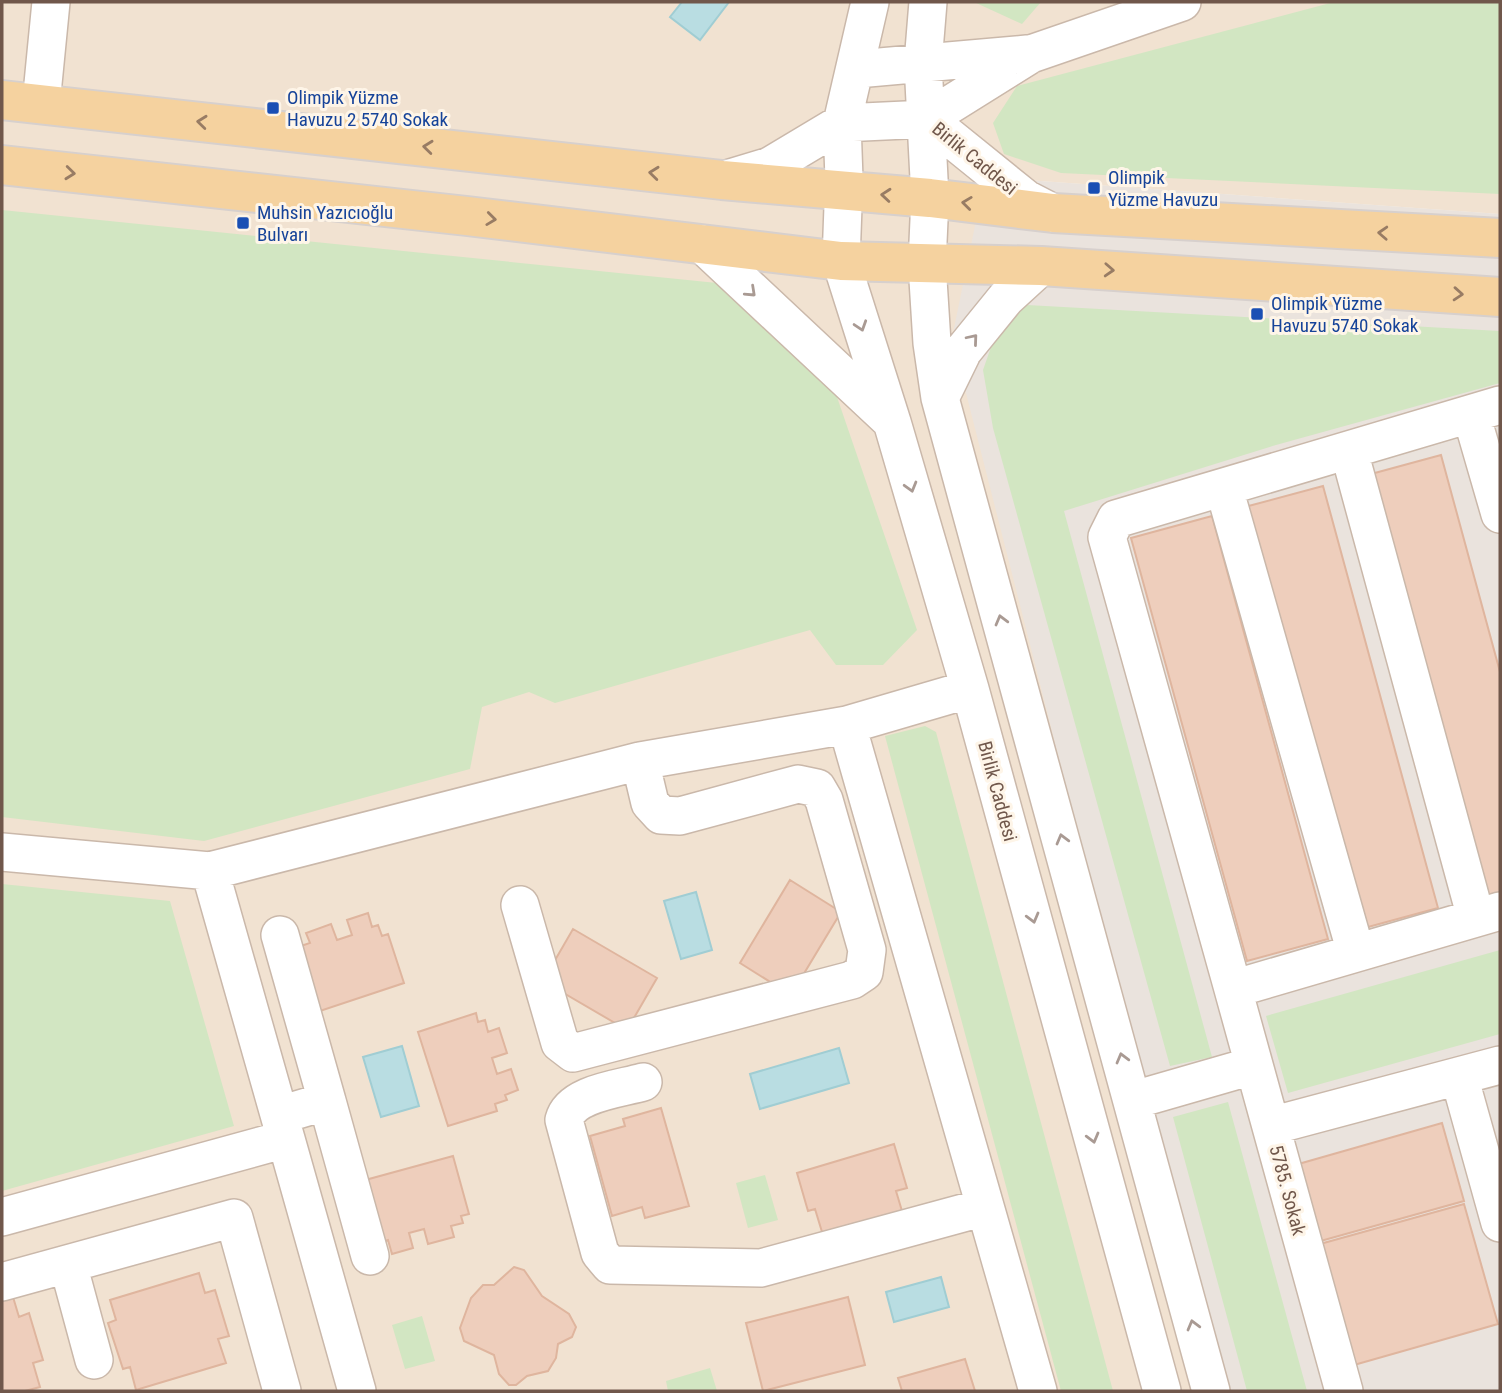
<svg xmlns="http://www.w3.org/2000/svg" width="1502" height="1393" font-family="'Roboto Condensed',sans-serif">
	<rect width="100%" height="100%" fill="#faf0e2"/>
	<path fill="#f1e2d1" d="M 2,2 L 1500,2 L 1500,214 L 986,177 L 1220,1391 L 2,1391 Z"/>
	<path fill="#eae3dd" d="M 985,177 L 1500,214 L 1500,1391 L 1220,1391 L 952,338 Z"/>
	<path fill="#d2e6c2" d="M 974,2 L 1041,2 L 1022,24 Z
		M 1334,2 L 1500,2 L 1500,194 L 1061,173 L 1004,154 L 993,123 L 1017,86 Z
		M 2,210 L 717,283 L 837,397 L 917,630 L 883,665 L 836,665 L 810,630 L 555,703 L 529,692 L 482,707 L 470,769 L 204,841 L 2,817 Z
		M 1027,305 L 1500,331 L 1500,383 L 1276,445 L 1064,511 L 1212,1057 L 1170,1066 L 993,428 L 983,370 L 997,330 Z
		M 925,726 L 936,732 L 1113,1391 L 1061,1391 L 885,736 Z
		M 2,884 L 170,901 L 234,1126 L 2,1191 Z
		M 1500,950 L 1500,1034 L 1288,1093 L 1266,1016 Z
		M 1228,1102 L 1307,1391 L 1247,1391 L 1173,1117 Z
		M 765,1175 L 778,1220 L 748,1228 L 736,1183 Z
		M 422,1316 L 435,1361 L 405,1369 L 392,1325 Z
		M 710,1368 L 717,1391 L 668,1391 L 666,1381 Z"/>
	<path fill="#b9dde2" stroke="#a0cdd3" stroke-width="2" d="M 682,2 L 729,2 L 700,40 L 670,17 Z
		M 696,892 L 712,950 L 681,959 L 664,901 Z
		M 402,1046 L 419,1106 L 381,1117 L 363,1057 Z
		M 839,1048 L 849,1083 L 760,1109 L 750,1074 Z
		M 941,1277 L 949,1307 L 894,1322 L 886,1292 Z"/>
	<path fill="#eecebc" stroke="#dfb59e" stroke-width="2" d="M 1441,455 L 1500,672 L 1500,893 L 1475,900 L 1360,477 Z
		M 1323,486 L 1438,908 L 1357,930 L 1241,508 Z
		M 1212,516 L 1328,939 L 1247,961 L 1131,538 Z
		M 790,880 L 841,912 L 791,995 L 740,963 Z
		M 368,913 L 372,927 L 378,925 L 382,936 L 388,934 L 404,983 L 311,1014 L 298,947 L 310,943 L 306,933 L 331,924 L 337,940 L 352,935 L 347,920 Z
		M 573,929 L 657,978 L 627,1030 L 543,981 Z
		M 476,1013 L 478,1022 L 485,1020 L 488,1032 L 499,1028 L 507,1053 L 492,1058 L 497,1074 L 511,1069 L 518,1090 L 505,1095 L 507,1100 L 495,1104 L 497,1111 L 448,1126 L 418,1032 Z
		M 661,1108 L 689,1206 L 645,1218 L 642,1207 L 612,1216 L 590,1136 L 625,1126 L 623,1119 Z
		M 1442,1123 L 1464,1201 L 1317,1242 L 1295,1165 Z
		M 894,1144 L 907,1188 L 896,1191 L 905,1221 L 826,1245 L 815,1209 L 808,1211 L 797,1173 Z
		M 453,1156 L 469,1214 L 461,1216 L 463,1223 L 451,1226 L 454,1237 L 428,1244 L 424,1229 L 409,1233 L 413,1248 L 392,1254 L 388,1240 L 382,1242 L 358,1182 Z
		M 1464,1204 L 1498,1324 L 1354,1365 L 1320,1244 Z
		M 514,1267 L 524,1270 L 542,1296 L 569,1314 L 576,1327 L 572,1337 L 558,1344 L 556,1358 L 548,1371 L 527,1376 L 516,1385 L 509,1385 L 499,1374 L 494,1355 L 464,1341 L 460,1328 L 471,1298 L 483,1285 L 494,1285 Z
		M 199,1273 L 205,1293 L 215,1290 L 229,1336 L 218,1339 L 226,1363 L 136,1390 L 130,1367 L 123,1369 L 108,1323 L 116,1320 L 110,1300 Z
		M 13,1297 L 19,1317 L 29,1313 L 43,1360 L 33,1363 L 40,1387 L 25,1391 L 2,1391 L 2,1300 Z
		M 848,1297 L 865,1365 L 763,1391 L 746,1323 Z
		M 965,1359 L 975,1391 L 902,1391 L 898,1378 Z"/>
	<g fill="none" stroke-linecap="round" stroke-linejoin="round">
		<defs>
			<path id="minor" d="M 870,2 L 842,123 L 844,179 L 841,261 L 892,422 L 970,689 L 1162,1391
				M 928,2 L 923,63 L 930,198 L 927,264 L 932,343 L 940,398 L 1211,1391
				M 857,69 L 1027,54
				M 41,104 L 51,2
				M 927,119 L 1026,199 L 1053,213
				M 842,123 L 927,119 L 1031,54 L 1182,2
				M 724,180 L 770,166 L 842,123
				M 702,244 L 891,421
				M 940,398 L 963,351 L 1006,298 L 1041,266
				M 1500,405 L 1116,519 L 1107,537 L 1233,989 L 1500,911
				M 1471,414 L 1500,514
				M 1349,451 L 1476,918
				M 1224,488 L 1356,953
				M 847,725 L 1038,1391
				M 2,852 L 210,871
				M 520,905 L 560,1043 L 573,1053 L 852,980 L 864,972 L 867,950 L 824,800 L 817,788 L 798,784 L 680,816 L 661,815 L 650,803 L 640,761
				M 280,935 L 327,1101
				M 1233,989 L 1344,1391
				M 1459,1076 L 1500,1223
				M 643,1082 C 619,1089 571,1093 564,1120 L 600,1253 L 610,1265 L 761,1268 L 985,1207
				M 1134,1100 L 1252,1066
				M 280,1115 L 327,1101 L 370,1256
				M 1271,1126 L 1500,1065
				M 286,1139 L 210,871 L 640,761 L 847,725 L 970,689
				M 2,1217 L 286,1139 L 357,1391
				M 68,1264 L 94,1360
				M 2,1282 L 234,1218 L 282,1391"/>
			<path id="major" d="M 2,100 L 722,180 L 930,198 L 1053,213 L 1500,238
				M 2,165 L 467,216 L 841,261 L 1041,266 L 1500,297"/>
		</defs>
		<use href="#minor" stroke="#cab8aa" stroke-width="40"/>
		<use href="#major" stroke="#d7d0cd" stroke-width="42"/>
		<use href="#minor" stroke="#fff" stroke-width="37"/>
		<use href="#major" stroke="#f5d29f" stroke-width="38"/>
	</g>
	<defs><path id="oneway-chevron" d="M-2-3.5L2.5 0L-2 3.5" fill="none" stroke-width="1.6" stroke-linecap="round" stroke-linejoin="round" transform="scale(1.75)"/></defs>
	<g stroke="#987c64">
		<use href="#oneway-chevron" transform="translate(202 122) rotate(-174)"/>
		<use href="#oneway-chevron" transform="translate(428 147) rotate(-174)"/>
		<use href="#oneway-chevron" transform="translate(70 173) rotate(6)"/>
		<use href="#oneway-chevron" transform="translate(654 173) rotate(-174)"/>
		<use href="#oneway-chevron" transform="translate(886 195) rotate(-175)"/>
		<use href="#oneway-chevron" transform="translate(967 203) rotate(-173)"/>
		<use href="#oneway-chevron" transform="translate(491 219) rotate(7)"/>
		<use href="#oneway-chevron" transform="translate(1383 233) rotate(-177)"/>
		<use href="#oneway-chevron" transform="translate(1109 270) rotate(3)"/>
		<use href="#oneway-chevron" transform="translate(1458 294) rotate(4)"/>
	</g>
	<g stroke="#a99a93">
		<use href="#oneway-chevron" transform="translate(751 292) rotate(43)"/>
		<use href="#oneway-chevron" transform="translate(861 326) rotate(72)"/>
		<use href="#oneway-chevron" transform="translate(973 339) rotate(-50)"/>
		<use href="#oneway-chevron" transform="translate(911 487) rotate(74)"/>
		<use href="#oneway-chevron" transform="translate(1001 620) rotate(-105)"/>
		<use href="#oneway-chevron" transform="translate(1062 839) rotate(-105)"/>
		<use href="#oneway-chevron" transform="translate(1033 918) rotate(75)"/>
		<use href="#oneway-chevron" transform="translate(1122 1058) rotate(-105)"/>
		<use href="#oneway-chevron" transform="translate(1093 1138) rotate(75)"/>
		<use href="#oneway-chevron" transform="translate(1193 1325) rotate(-105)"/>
	</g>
	<g fill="#1a4fb4" stroke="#fef5e8" stroke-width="2.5">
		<rect x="266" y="101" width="14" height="14" rx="3.5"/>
		<rect x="1087" y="181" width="14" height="14" rx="3.5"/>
		<rect x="236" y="216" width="14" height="14" rx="3.5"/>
		<rect x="1250" y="307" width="14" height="14" rx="3.5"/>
	</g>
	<g text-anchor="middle" stroke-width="6" stroke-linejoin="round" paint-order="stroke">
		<g font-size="19" fill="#164399" stroke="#fef5e8" text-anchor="start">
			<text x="287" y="104">Olimpik Yüzme<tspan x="287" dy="22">Havuzu 2 5740 Sokak</tspan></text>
			<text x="1108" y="184">Olimpik<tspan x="1108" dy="22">Yüzme Havuzu</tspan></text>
			<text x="257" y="219">Muhsin Yazıcıoğlu<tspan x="257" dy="22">Bulvarı</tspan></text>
			<text x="1271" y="310">Olimpik Yüzme<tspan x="1271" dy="22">Havuzu 5740 Sokak</tspan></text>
		</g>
		<g font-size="19" fill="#70574b" stroke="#fef5e8">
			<text transform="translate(975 158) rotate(39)" y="7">Birlik Caddesi</text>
			<text transform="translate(998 791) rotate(75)" y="7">Birlik Caddesi</text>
			<text transform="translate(1288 1190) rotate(75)" y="7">5785. Sokak</text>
		</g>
	</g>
	<rect width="1502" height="1393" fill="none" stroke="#70574b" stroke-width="7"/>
</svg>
